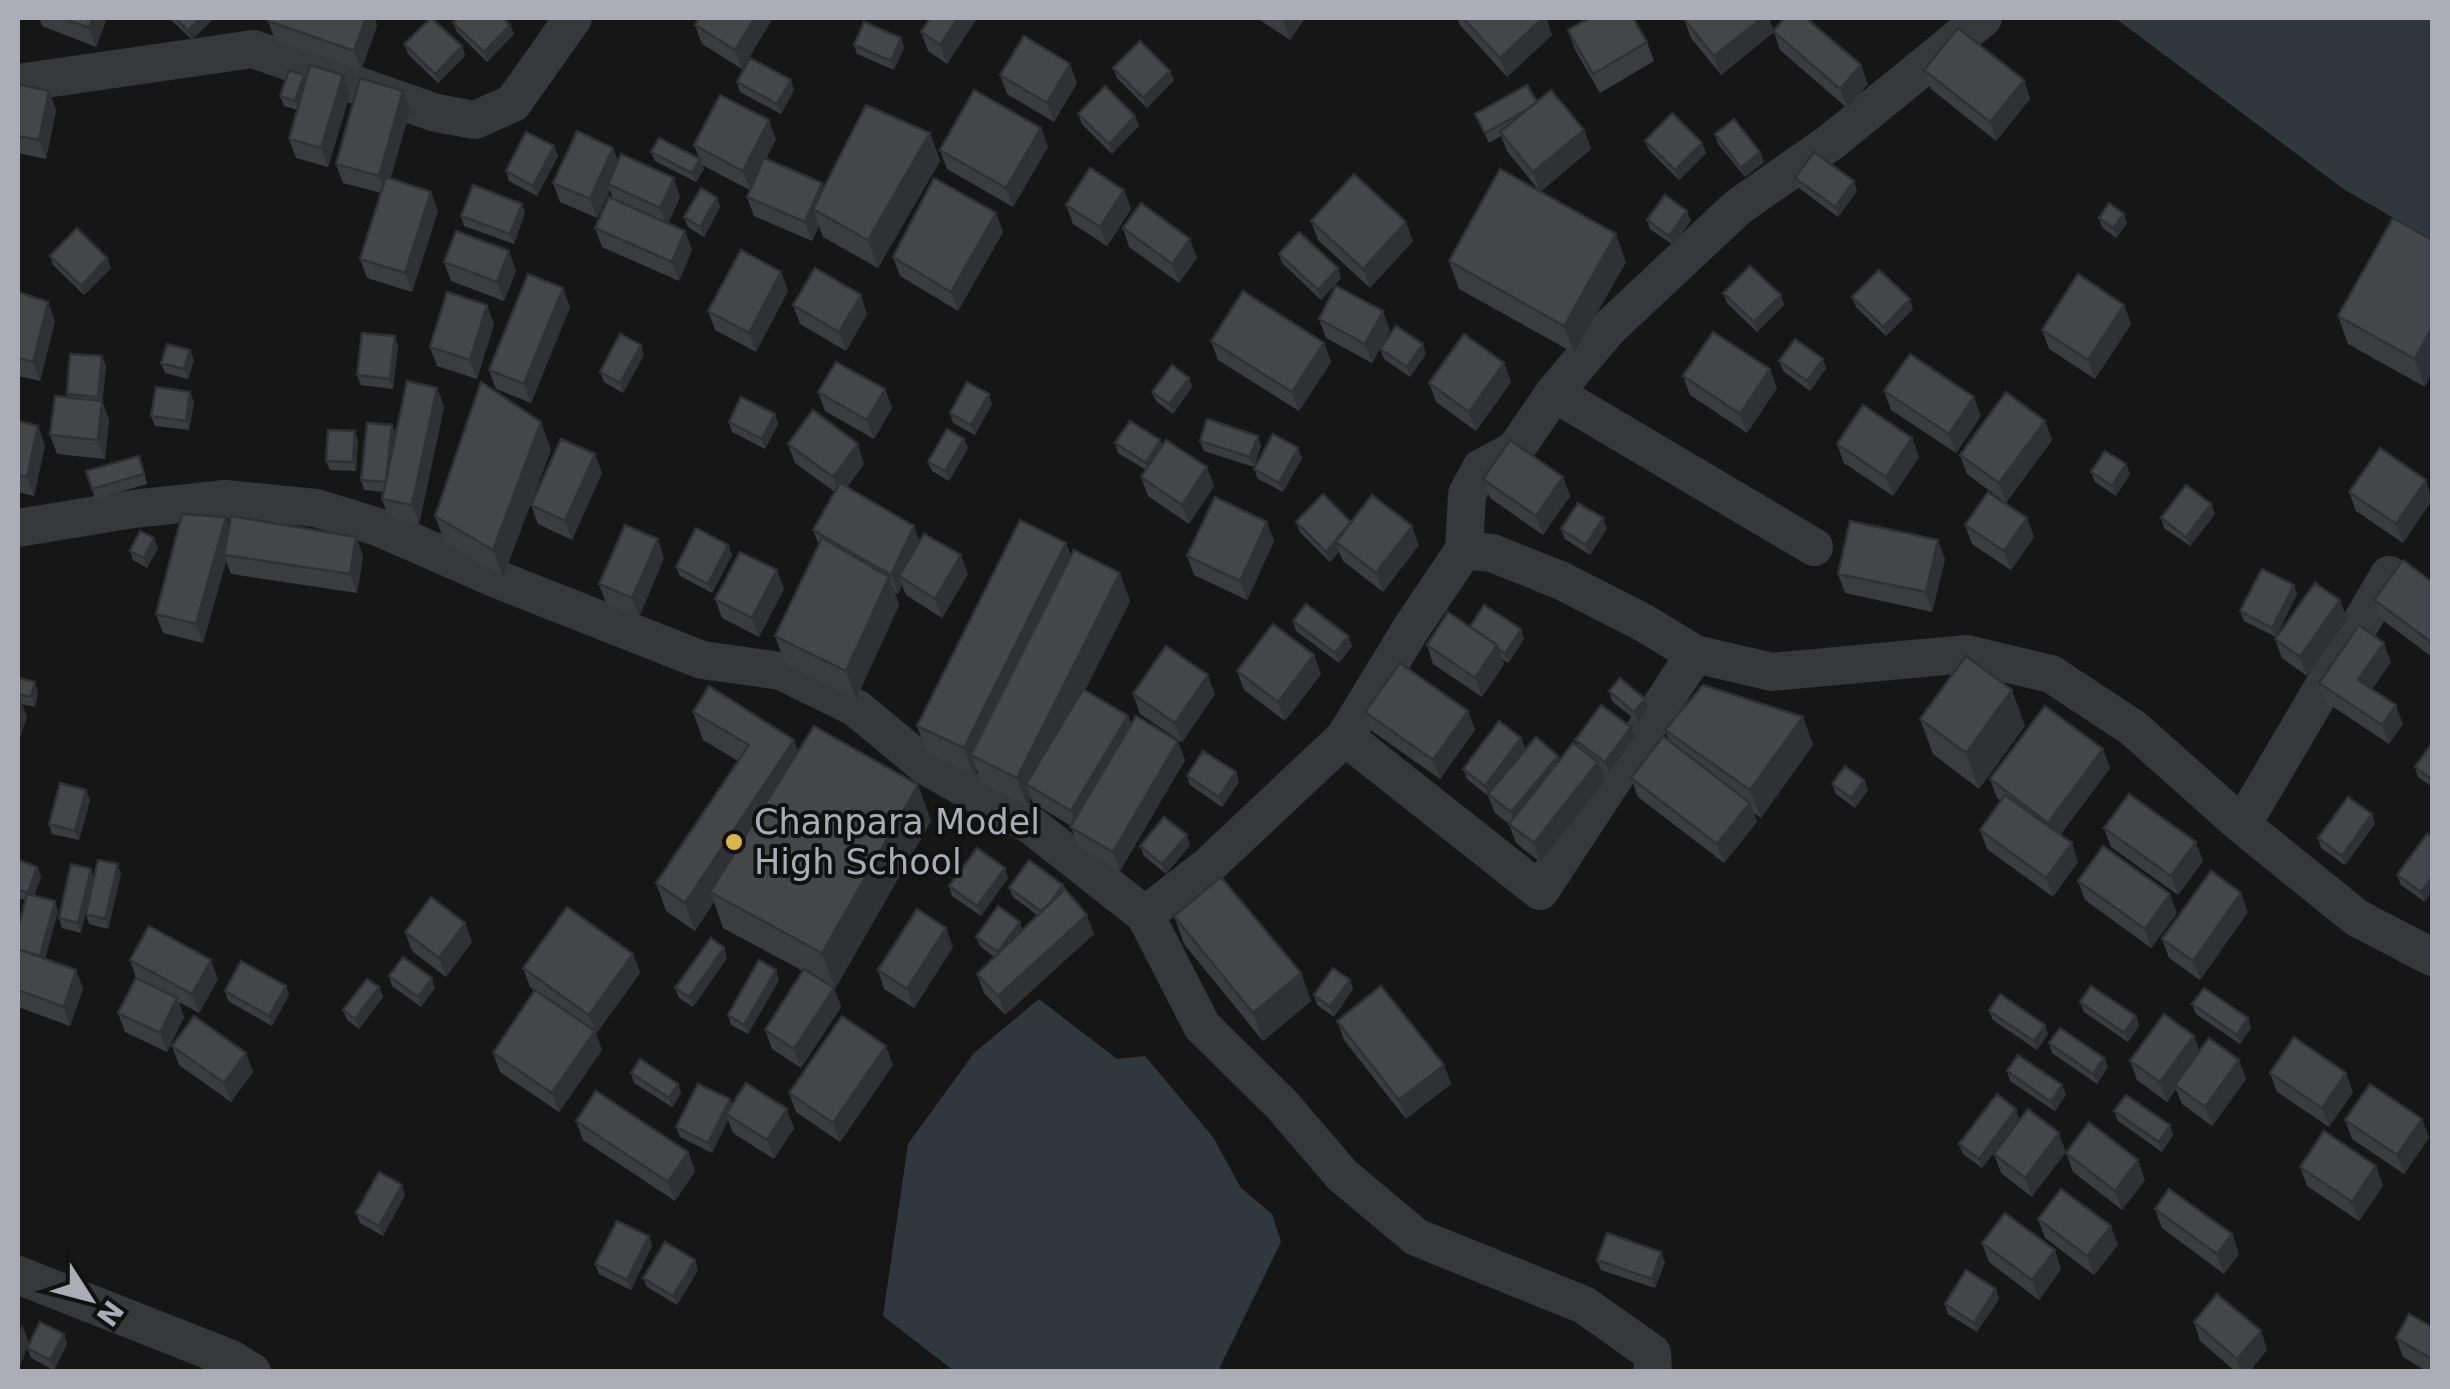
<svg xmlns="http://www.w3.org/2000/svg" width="2450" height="1389" font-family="'DejaVu Sans',sans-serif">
	<rect width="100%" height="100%" fill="#161617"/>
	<path fill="#31373f" d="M 2115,18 L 2432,18 L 2432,240 L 2342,188 Z
		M 1039,999 L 1117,1059 L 1145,1056 L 1213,1137 L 1241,1188 L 1272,1214 L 1281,1242 L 1218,1371 L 954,1371 L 883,1316 L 908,1144 L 974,1053 Z"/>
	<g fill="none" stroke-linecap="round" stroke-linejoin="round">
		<path stroke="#37383c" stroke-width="38" d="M 18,83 L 253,49 L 436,113 L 475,120 L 513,103 L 573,18
			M 1554,393 L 1814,547
			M 18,528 L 133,509 L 225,499 L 316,508 L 378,527 L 499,580 L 702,660 L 781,671 L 856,708 L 926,766 L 1032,826 L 1145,915 L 1208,866 L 1345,737 L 1412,627 L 1464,550 L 1492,553 L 1562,581 L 1644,623 L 1695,654 L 1772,672 L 1967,654 L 2051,674 L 2133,728 L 2242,825 L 2357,918 L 2432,957
			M 1464,550 L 1467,494 L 1481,468 L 1515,450 L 1554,393 L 1608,329 L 1738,207 L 1831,142 L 1983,18
			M 1345,737 L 1540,891 L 1695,654
			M 2242,825 L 2389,575
			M 1145,915 L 1202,1026 L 1283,1106 L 1342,1175 L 1416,1237 L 1584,1305 L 1652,1353 L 1653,1372
			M 18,1275 L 231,1359 L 252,1372"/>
	</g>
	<path fill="#3b3c40" d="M 39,18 L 107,18 L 96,47 L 42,26 Z
		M 169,18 L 214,18 L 192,40 Z
		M 699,18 L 773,18 L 742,69 L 702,44 L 695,25 Z
		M 977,18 L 947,64 L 928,51 L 921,32 Z
		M 1257,18 L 1256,18 L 1305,18 L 1290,40 Z
		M 1457,18 L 1546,18 L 1552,35 L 1507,77 L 1460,25 Z
		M 1686,18 L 1769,18 L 1774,31 L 1868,84 L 1847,108 L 1780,50 L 1774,32 L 1721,75 L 1691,38 L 1684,19 Z
		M 268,21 L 377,26 L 361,70 L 275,40 Z
		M 453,23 L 510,25 L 514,34 L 487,62 L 457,32 Z
		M 1568,30 L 1647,42 L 1654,61 L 1600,93 L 1575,50 Z
		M 901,38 L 904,48 L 894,70 L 857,54 L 854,45 Z
		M 404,44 L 462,46 L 465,56 L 438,83 L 408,54 Z
		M 1113,68 L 1170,71 L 1174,80 L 1147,108 L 1117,78 Z
		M 1924,70 L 2024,80 L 2030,99 L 1996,141 L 1931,89 Z
		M 343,75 L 350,94 L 328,167 L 296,158 L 289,139 L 297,110 L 284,106 L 280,96 L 306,80 Z
		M 1000,75 L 1077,83 L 1054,122 L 1007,94 Z
		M 737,82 L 794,90 L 781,114 L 740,92 Z
		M 18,84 L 49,91 L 56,110 L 46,159 L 18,153 Z
		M 403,91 L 410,110 L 390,179 L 438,211 L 412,292 L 367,278 L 360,259 L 381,193 L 343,183 L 336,164 Z
		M 1537,102 L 1584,130 L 1591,149 L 1540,192 L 1507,151 L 1501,136 L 1489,143 L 1475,114 Z
		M 1078,114 L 1135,116 L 1139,126 L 1112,154 L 1082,124 Z
		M 1041,128 L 1048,147 L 1013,207 L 947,169 L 940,150 Z
		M 930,133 L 940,161 L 878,268 L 823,237 L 819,226 L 812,241 L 754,216 L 747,197 L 750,190 L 702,165 L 704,169 L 696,182 L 655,161 L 651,152 L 699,158 L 694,145 L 776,139 L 766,159 L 822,183 L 824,187 Z
		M 1715,134 L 1764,162 L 1745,177 L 1718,144 Z
		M 1645,141 L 1702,143 L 1706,153 L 1679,180 L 1649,150 Z
		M 554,146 L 558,156 L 537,196 L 509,181 L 506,171 Z
		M 613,148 L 618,161 L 680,197 L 668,224 L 692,250 L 679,281 L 602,247 L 595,228 L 613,199 L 610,190 L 597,218 L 560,202 L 553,183 Z
		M 1795,178 L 1857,191 L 1838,217 L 1799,188 Z
		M 1124,190 L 1131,209 L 1107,246 L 1073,224 L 1066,205 Z
		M 717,198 L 720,207 L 704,237 L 688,227 L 684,217 Z
		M 522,204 L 525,213 L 514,244 L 464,226 L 461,216 Z
		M 996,213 L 1003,232 L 958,311 L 900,276 L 893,257 Z
		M 2099,218 L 2127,223 L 2116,238 L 2102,227 Z
		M 2393,218 L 2425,387 L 2348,344 L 2338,316 Z
		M 1647,220 L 1691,221 L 1673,245 L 1650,229 Z
		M 1311,221 L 1413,241 L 1370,288 L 1318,240 Z
		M 1123,228 L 1197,258 L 1179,283 L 1129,247 Z
		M 1279,254 L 1338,268 L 1341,278 L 1321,300 L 1282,263 Z
		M 50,256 L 107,258 L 111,268 L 84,295 L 54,266 Z
		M 1449,261 L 1626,262 L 1574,353 L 1459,289 Z
		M 444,262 L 516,270 L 504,301 L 451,281 Z
		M 781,272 L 788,291 L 756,352 L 715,330 L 708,311 Z
		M 18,292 L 55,321 L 40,381 L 18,376 Z
		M 1723,293 L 1781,295 L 1784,305 L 1757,332 L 1727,303 Z
		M 1852,297 L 1913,309 L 1886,336 L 1856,307 Z
		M 487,305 L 494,324 L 477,379 L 437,366 L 430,347 Z
		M 793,305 L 867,314 L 846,351 L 800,324 Z
		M 2124,305 L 2131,324 L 2095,379 L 2049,349 L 2042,330 Z
		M 570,307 L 531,403 L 496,389 L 489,370 Z
		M 1319,319 L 1390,330 L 1372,363 L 1326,338 Z
		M 1211,341 L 1324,343 L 1331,362 L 1299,411 L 1218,360 Z
		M 398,346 L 393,389 L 361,385 L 357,375 Z
		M 1380,349 L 1426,354 L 1410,377 L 1384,359 Z
		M 644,355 L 623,393 L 604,382 L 600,372 Z
		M 102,356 L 106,366 L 102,401 L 109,420 L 105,459 L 57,454 L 50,435 L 68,398 L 67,394 Z
		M 194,360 L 188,379 L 165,373 L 161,363 Z
		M 1779,361 L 1826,368 L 1810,391 L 1783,371 Z
		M 1504,363 L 1511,382 L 1476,431 L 1436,402 L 1429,383 Z
		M 1683,376 L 1777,388 L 1747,433 L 1690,395 Z
		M 1189,378 L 1192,387 L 1173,414 L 1156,401 L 1152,392 Z
		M 437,388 L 444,407 L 419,524 L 389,518 L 382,499 L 384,492 L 364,490 L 361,480 L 392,425 L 396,434 Z
		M 885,389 L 892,408 L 874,439 L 825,411 L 818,392 Z
		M 1884,391 L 1981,416 L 1956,453 L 1891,410 Z
		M 190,392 L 194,402 L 189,430 L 155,426 L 151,416 Z
		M 989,394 L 992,404 L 975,435 L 953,423 L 950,413 Z
		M 775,414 L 778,424 L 765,449 L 732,432 L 729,422 Z
		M 18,421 L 45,445 L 34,496 L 18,492 Z
		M 2045,421 L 2052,440 L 2006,503 L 1967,474 L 1960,455 Z
		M 355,431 L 358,441 L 356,471 L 330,470 L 326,461 Z
		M 1258,436 L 1261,446 L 1254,467 L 1204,451 L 1200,441 Z
		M 1912,438 L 1919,457 L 1893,496 L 1844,463 L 1837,444 Z
		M 1160,440 L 1162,445 L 1207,467 L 1214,486 L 1189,524 L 1148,496 L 1141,477 L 1146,470 L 1118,453 L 1115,443 Z
		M 788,444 L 864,464 L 847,487 L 919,542 L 968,574 L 942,618 L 906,595 L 902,585 L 898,594 L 895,592 L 899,605 L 856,699 L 785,663 L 775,636 L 819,545 L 813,530 L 835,492 L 795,463 Z
		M 968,448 L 949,481 L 932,471 L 928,462 Z
		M 551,450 L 503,577 L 445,543 L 435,516 Z
		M 595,454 L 602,473 L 572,540 L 538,524 L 531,505 Z
		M 139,456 L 147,484 L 95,499 L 92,489 Z
		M 1302,458 L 1283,492 L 1258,479 L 1254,469 Z
		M 2126,464 L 2130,474 L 2116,496 L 2095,482 L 2091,472 Z
		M 1563,477 L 1570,496 L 1543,535 L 1490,498 L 1483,479 Z
		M 2349,492 L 2432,498 L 2432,500 L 2403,543 L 2356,511 Z
		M 2211,504 L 2215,514 L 2190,546 L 2164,528 L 2161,518 Z
		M 226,517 L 229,526 L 356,537 L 363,556 L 357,593 L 231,574 L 226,561 L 203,643 L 163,633 L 156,614 Z
		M 2027,518 L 2034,537 L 2011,570 L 1972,544 L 1965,525 Z
		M 1296,522 L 1351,522 L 1419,545 L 1383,592 L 1343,561 L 1339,552 L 1330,562 L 1300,532 Z
		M 1607,528 L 1590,555 L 1565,539 L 1561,529 Z
		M 1274,541 L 1247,600 L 1194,575 L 1187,556 Z
		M 1066,543 L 1071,556 L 1130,601 L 1085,690 L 1128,716 L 1131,724 L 1185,760 L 1120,871 L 1077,846 L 1071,826 L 1033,803 L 1031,798 L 1027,806 L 981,783 L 977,770 L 974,776 L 927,753 L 917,726 Z
		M 728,545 L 732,555 L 712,593 L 680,576 L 676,567 Z
		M 158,548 L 147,568 L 133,560 L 130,551 Z
		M 664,558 L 639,617 L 606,603 L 599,584 Z
		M 1945,559 L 1932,612 L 1845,593 L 1838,574 Z
		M 2432,582 L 2432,657 L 2381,619 L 2374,600 Z
		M 784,589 L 759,637 L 722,618 L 715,599 Z
		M 2297,594 L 2276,637 L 2244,621 L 2240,611 Z
		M 2340,600 L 2347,619 L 2307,676 L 2282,658 L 2275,639 Z
		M 1293,621 L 1348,636 L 1352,646 L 1339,663 L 1296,631 Z
		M 1470,627 L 1521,629 L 1524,639 L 1508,663 L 1502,659 L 1504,664 L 1482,697 L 1433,664 L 1427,645 Z
		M 2391,662 L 2372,689 L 2403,724 L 2389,744 L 2326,702 L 2319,683 Z
		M 1237,671 L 1321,674 L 1285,721 L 1244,690 Z
		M 18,678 L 38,692 L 35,707 L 22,704 L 27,717 L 18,742 Z
		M 1609,691 L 1648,708 L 1638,722 L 1612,701 Z
		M 1133,694 L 1215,694 L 1182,742 L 1140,714 Z
		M 1468,711 L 1475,730 L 1440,779 L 1372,731 L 1365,712 Z
		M 693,712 L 798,752 L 918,785 L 931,821 L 835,989 L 834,988 L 841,1007 L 801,1068 L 772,1049 L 765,1030 L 803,971 L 723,928 L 714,902 L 695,931 L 666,911 L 656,883 L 738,761 L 703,740 Z
		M 1803,717 L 1813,745 L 1761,818 L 1754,813 L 1757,822 L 1724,863 L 1638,797 L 1631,778 L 1669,741 L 1665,730 Z
		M 1920,719 L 2025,726 L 1979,789 L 1933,754 Z
		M 1635,737 L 1609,772 L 1599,765 L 1605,781 L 1540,862 L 1516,843 L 1509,824 L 1495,813 L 1488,796 L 1467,779 L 1463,769 L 1521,738 L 1525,748 L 1511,766 L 1558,756 L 1560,760 L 1578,746 L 1575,740 Z
		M 2432,743 L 2432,787 L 2418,777 L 2415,767 Z
		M 2110,768 L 2060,835 L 2078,862 L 2053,897 L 1987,849 L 1980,830 L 2001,801 L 1997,798 L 1990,779 Z
		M 1236,772 L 1239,782 L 1222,807 L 1190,785 L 1187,776 Z
		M 1864,780 L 1868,790 L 1855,808 L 1836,794 L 1832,784 Z
		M 86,790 L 90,800 L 79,840 L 52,834 L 49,824 Z
		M 2372,814 L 2375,824 L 2345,865 L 2321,848 L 2318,838 Z
		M 2104,828 L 2203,861 L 2178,895 L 2111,847 Z
		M 2427,834 L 2425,902 L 2401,885 L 2397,875 Z
		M 1190,845 L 1166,874 L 1144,856 L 1140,846 Z
		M 18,860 L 37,867 L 41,877 L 34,896 L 58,911 L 45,959 L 76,970 L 83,989 L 70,1026 L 18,1007 L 18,929 L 25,900 L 18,898 Z
		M 71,864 L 81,933 L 62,928 L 59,918 Z
		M 121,874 L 108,929 L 89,924 L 86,914 Z
		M 1008,878 L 981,916 L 952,896 L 949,886 Z
		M 2078,881 L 2177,913 L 2151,948 L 2085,900 Z
		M 1063,885 L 1094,934 L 1005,1015 L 984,993 L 977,974 L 994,957 L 980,946 L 976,937 L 1020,922 L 1022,930 L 1037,915 L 1013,897 L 1009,888 Z
		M 2248,912 L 2200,980 L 2169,958 L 2162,939 Z
		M 1174,916 L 1301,973 L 1311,1001 L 1263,1041 L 1184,944 Z
		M 465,923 L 472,942 L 446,977 L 412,951 L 405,932 Z
		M 946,928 L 953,947 L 914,1008 L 884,989 L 878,970 Z
		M 724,948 L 727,958 L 693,1007 L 679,998 L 675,988 Z
		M 633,954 L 640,973 L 596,1034 L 602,1050 L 559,1112 L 500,1072 L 493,1053 L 535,991 L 530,987 L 523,968 Z
		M 130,960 L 218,979 L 199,1013 L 179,1002 L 184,1017 L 167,1052 L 125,1032 L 118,1013 L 136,978 Z
		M 389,976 L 435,988 L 421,1007 L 392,986 Z
		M 779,980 L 748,1034 L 731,1025 L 728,1015 Z
		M 1350,980 L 1353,989 L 1334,1017 L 1317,1005 L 1314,995 Z
		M 286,986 L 289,995 L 272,1026 L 228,1001 L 225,991 Z
		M 379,987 L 383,997 L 359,1029 L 347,1020 L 343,1010 Z
		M 2080,1002 L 2136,1016 L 2139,1026 L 2128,1042 L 2084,1012 Z
		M 2192,1004 L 2248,1018 L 2251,1028 L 2240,1044 L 2196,1014 Z
		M 1989,1011 L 2048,1034 L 2037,1050 L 1993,1020 Z
		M 1337,1021 L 1444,1065 L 1451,1084 L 1406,1119 L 1344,1040 Z
		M 2194,1036 L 2199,1052 L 2246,1079 L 2212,1126 L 2182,1104 L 2176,1089 L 2167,1102 L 2137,1080 L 2130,1061 Z
		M 2049,1043 L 2104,1058 L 2108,1067 L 2097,1084 L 2052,1053 Z
		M 172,1046 L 246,1053 L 253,1072 L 231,1102 L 179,1065 Z
		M 893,1065 L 840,1142 L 796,1112 L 789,1093 Z
		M 2007,1071 L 2062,1085 L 2066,1095 L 2055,1111 L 2010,1081 Z
		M 631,1073 L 678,1084 L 681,1093 L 672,1107 L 634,1083 Z
		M 2270,1073 L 2353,1092 L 2329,1127 L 2277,1092 Z
		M 730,1099 L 732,1105 L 794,1128 L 774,1159 L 733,1133 L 728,1120 L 712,1153 L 680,1137 L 676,1127 Z
		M 2016,1109 L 2019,1119 L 1982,1168 L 1963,1154 L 1959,1144 Z
		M 2114,1111 L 2170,1125 L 2173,1135 L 2162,1152 L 2118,1121 Z
		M 2422,1119 L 2429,1138 L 2404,1174 L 2352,1139 L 2345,1120 Z
		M 576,1121 L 688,1152 L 695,1171 L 675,1201 L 583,1140 Z
		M 2059,1133 L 2032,1197 L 2001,1173 L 1994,1154 Z
		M 2066,1153 L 2145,1180 L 2122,1210 L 2073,1172 Z
		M 2376,1166 L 2383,1186 L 2359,1221 L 2307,1186 L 2300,1167 Z
		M 405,1195 L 383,1236 L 360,1223 L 356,1213 Z
		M 2155,1209 L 2232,1234 L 2239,1254 L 2224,1274 L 2162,1228 Z
		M 2038,1219 L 2118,1245 L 2094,1275 L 2045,1238 Z
		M 649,1236 L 652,1246 L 631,1290 L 599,1274 L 595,1264 Z
		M 1982,1243 L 2061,1269 L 2039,1300 L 1989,1262 Z
		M 1597,1260 L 1665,1262 L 1655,1288 L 1601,1270 Z
		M 698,1270 L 677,1305 L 647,1287 L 643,1278 Z
		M 1996,1289 L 1999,1299 L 1977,1332 L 1948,1314 L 1945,1304 Z
		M 2194,1322 L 2261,1331 L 2267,1350 L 2249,1372 L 2236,1372 L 2200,1341 Z
		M 2432,1327 L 2432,1372 L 2428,1372 L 2403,1357 L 2396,1338 Z
		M 64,1334 L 67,1344 L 54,1370 L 31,1358 L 27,1348 Z"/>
	<path fill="#303134" d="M 93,18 L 107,18 L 96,47 L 89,28 Z
		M 201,18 L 214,18 L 192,40 L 188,31 Z
		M 366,18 L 375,18 L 377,26 L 361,70 L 354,51 Z
		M 755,18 L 773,18 L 742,69 L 735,50 Z
		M 958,18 L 977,18 L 947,64 L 940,45 Z
		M 1286,18 L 1305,18 L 1290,40 L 1284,21 Z
		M 1543,18 L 1546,18 L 1552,35 L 1507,77 L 1500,58 Z
		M 1762,18 L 1769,18 L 1774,32 L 1721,75 L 1714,56 Z
		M 510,25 L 514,34 L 487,62 L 484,52 Z
		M 901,38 L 904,48 L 894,70 L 891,61 Z
		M 462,46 L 465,56 L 438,83 L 435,74 Z
		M 1070,64 L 1077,83 L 1054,122 L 1047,103 Z
		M 1861,65 L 1868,84 L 1847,108 L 1840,89 Z
		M 1170,71 L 1174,80 L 1147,108 L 1143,98 Z
		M 304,75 L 308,85 L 299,111 L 295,101 Z
		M 343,75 L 350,94 L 328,167 L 321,148 Z
		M 791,80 L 794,90 L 781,114 L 777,104 Z
		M 2024,80 L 2030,99 L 1996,141 L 1990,122 Z
		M 49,91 L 56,110 L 46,159 L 39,140 Z
		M 403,91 L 410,110 L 386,195 L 379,176 Z
		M 1135,116 L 1139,126 L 1112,154 L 1109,144 Z
		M 769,120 L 776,139 L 750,190 L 743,171 Z
		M 1041,128 L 1048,147 L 1013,207 L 1006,188 Z
		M 1584,130 L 1591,149 L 1540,192 L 1533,172 Z
		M 930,133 L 940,161 L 878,268 L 868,240 Z
		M 1702,143 L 1706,153 L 1679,180 L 1675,170 Z
		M 554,146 L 558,156 L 537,196 L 533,186 Z
		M 613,148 L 620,167 L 608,184 L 610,190 L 597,218 L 590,199 Z
		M 1760,152 L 1764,162 L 1745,177 L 1741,168 Z
		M 700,159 L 704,169 L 696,182 L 692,173 Z
		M 674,178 L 680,197 L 667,227 L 660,208 Z
		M 1854,181 L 1857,191 L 1838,217 L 1835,207 Z
		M 822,183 L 829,202 L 813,209 L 819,226 L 812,241 L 805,222 Z
		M 1124,190 L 1131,209 L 1107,246 L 1100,227 Z
		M 431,192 L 438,211 L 412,292 L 405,273 Z
		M 717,198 L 720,207 L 704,237 L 700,227 Z
		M 522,204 L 525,213 L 514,244 L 510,234 Z
		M 1687,211 L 1691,221 L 1673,245 L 1669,236 Z
		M 996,213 L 1003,232 L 958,311 L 951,292 Z
		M 2124,214 L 2127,223 L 2116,238 L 2113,228 Z
		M 1406,222 L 1413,241 L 1370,288 L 1363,269 Z
		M 685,231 L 692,250 L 679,281 L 672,262 Z
		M 1616,234 L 1626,262 L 1574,353 L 1564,326 Z
		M 1190,239 L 1197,258 L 1179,283 L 1172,264 Z
		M 509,251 L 516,270 L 504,301 L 497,282 Z
		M 107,258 L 111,268 L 84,295 L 81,286 Z
		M 1338,268 L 1341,278 L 1321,300 L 1318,290 Z
		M 781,272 L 788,291 L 756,352 L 749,333 Z
		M 563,288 L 570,307 L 531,403 L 524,384 Z
		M 861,295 L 867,314 L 846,351 L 839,332 Z
		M 1781,295 L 1784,305 L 1757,332 L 1754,322 Z
		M 1910,299 L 1913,309 L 1886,336 L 1883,327 Z
		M 48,302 L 55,321 L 40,381 L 33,362 Z
		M 487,305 L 494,324 L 477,379 L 470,360 Z
		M 2124,305 L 2131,324 L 2095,379 L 2088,360 Z
		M 1383,311 L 1390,330 L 1372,363 L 1365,344 Z
		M 2432,327 L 2432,373 L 2425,387 L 2415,359 Z
		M 395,336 L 398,346 L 393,389 L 390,379 Z
		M 1324,343 L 1331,362 L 1299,411 L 1292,392 Z
		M 1423,344 L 1426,354 L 1410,377 L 1407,367 Z
		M 641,345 L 644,355 L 623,393 L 620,383 Z
		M 190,350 L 194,360 L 188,379 L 184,369 Z
		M 102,356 L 106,366 L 102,406 L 98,397 Z
		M 1823,359 L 1826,368 L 1810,391 L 1807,381 Z
		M 1504,363 L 1511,382 L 1476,431 L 1469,412 Z
		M 1770,369 L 1777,388 L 1747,433 L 1740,414 Z
		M 1189,378 L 1192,387 L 1173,414 L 1169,404 Z
		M 437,388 L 444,407 L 419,524 L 412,505 Z
		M 885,389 L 892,408 L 874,439 L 867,420 Z
		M 190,392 L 194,402 L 189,430 L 186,421 Z
		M 989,394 L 992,404 L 975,435 L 971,425 Z
		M 1974,397 L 1981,416 L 1956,453 L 1949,434 Z
		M 102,401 L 109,420 L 105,459 L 98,440 Z
		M 775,414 L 778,424 L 765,449 L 762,439 Z
		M 2045,421 L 2052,440 L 2006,503 L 1999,483 Z
		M 541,422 L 551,450 L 503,577 L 493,550 Z
		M 392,425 L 396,434 L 386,482 Z
		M 38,426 L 45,445 L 34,496 L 27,477 Z
		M 355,431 L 358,441 L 356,471 L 353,462 Z
		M 1258,436 L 1261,446 L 1254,467 L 1250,457 Z
		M 1912,438 L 1919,457 L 1893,496 L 1886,477 Z
		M 964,439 L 968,448 L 949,481 L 945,471 Z
		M 1160,440 L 1164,449 L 1150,473 L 1146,463 Z
		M 858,444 L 864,464 L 840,496 L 833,477 Z
		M 1298,448 L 1302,458 L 1283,492 L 1279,483 Z
		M 595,454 L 602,473 L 572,540 L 565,521 Z
		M 2126,464 L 2130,474 L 2116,496 L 2112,486 Z
		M 1207,467 L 1214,486 L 1189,524 L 1182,505 Z
		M 1563,477 L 1570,496 L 1543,535 L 1536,516 Z
		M 2426,480 L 2432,500 L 2403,543 L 2396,524 Z
		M 2211,504 L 2215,514 L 2190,546 L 2186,537 Z
		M 226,517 L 233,536 L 224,555 L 226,561 L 203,643 L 196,624 Z
		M 1603,518 L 1607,528 L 1590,555 L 1586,545 Z
		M 2027,518 L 2034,537 L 2011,570 L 2004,551 Z
		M 1267,522 L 1274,541 L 1247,600 L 1240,581 Z
		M 914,526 L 921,545 L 899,576 L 902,585 L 898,594 L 891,575 Z
		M 1412,526 L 1419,545 L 1383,592 L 1376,573 Z
		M 356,537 L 363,556 L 357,593 L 350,574 Z
		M 154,538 L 158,548 L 147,568 L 144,558 Z
		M 658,539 L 664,558 L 639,617 L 632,598 Z
		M 1938,540 L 1945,559 L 1932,612 L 1926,592 Z
		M 1336,542 L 1339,552 L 1330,562 L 1326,552 Z
		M 1066,543 L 1076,570 L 971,755 L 977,770 L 974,776 L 964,748 Z
		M 728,545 L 732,555 L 712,593 L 708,584 Z
		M 961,555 L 968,574 L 942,618 L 935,599 Z
		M 777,570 L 784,589 L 759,637 L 752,618 Z
		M 1120,573 L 1130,601 L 1035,790 L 1026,784 L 1031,798 L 1027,806 L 1017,778 Z
		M 889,577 L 899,605 L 856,699 L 846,671 Z
		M 2294,585 L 2297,594 L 2276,637 L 2272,628 Z
		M 2340,600 L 2347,619 L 2307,676 L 2300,657 Z
		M 1521,629 L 1524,639 L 1508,663 L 1505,654 Z
		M 1348,636 L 1352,646 L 1339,663 L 1335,653 Z
		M 2384,643 L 2391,662 L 2365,699 L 2358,680 Z
		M 1497,645 L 1504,664 L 1482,697 L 1475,678 Z
		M 1314,655 L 1321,674 L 1285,721 L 1278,702 Z
		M 1208,675 L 1215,694 L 1182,742 L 1175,723 Z
		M 35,682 L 38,692 L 35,707 L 31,697 Z
		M 2012,690 L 2025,726 L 1979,789 L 1966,753 Z
		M 20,698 L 27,717 L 18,742 L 18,704 Z
		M 1645,699 L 1648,708 L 1638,722 L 1634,712 Z
		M 2396,705 L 2403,724 L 2389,744 L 2382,725 Z
		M 1468,711 L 1475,730 L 1440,779 L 1433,760 Z
		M 1128,716 L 1135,735 L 1078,830 L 1071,811 Z
		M 1803,717 L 1813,745 L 1761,818 L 1750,790 Z
		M 1631,727 L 1635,737 L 1609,772 L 1605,762 Z
		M 1521,738 L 1525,748 L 1488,796 L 1485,786 Z
		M 794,740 L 804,768 L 710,892 L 714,902 L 695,931 L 685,903 Z
		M 1178,741 L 1185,760 L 1120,871 L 1113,852 Z
		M 2103,749 L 2110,768 L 2055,842 L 2048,823 Z
		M 1558,756 L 1565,775 L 1517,831 L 1511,812 Z
		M 1598,762 L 1605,781 L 1540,862 L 1534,843 Z
		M 1236,772 L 1239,782 L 1222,807 L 1219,797 Z
		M 1864,780 L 1868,790 L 1855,808 L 1851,798 Z
		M 918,785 L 931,821 L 835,989 L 822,953 Z
		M 86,790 L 90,800 L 79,840 L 75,831 Z
		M 1750,803 L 1757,822 L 1724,863 L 1717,844 Z
		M 2372,814 L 2375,824 L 2345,865 L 2342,856 Z
		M 1187,835 L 1190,845 L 1166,874 L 1162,864 Z
		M 2196,842 L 2203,861 L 2178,895 L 2171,876 Z
		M 2072,843 L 2078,862 L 2053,897 L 2046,878 Z
		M 118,864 L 121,874 L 108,929 L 105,919 Z
		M 37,867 L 41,877 L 32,902 L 28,893 Z
		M 1005,868 L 1008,878 L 981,916 L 977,906 Z
		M 91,869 L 94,878 L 81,933 L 78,923 Z
		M 2432,877 L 2432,891 L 2425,902 L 2421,892 Z
		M 2241,893 L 2248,912 L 2200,980 L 2193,961 Z
		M 2170,894 L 2177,913 L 2151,948 L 2145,929 Z
		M 55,901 L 58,911 L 43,966 L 40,956 Z
		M 1087,915 L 1094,934 L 1005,1015 L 998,996 Z
		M 1020,922 L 1023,932 L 998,952 Z
		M 465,923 L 472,942 L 446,977 L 439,958 Z
		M 946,928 L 953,947 L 914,1008 L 907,989 Z
		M 724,948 L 727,958 L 693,1007 L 689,997 Z
		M 633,954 L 640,973 L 596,1034 L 589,1015 Z
		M 211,960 L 218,979 L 199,1013 L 192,994 Z
		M 76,970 L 83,989 L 70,1026 L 64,1007 Z
		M 776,970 L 779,980 L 748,1034 L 744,1025 Z
		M 1301,973 L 1311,1001 L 1263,1041 L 1253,1013 Z
		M 432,978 L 435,988 L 421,1007 L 418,997 Z
		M 1350,980 L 1353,989 L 1334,1017 L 1330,1007 Z
		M 286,986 L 289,995 L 272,1026 L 269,1016 Z
		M 379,987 L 383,997 L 359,1029 L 355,1019 Z
		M 834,988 L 841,1007 L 801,1068 L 794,1049 Z
		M 177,998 L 184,1017 L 167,1052 L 160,1033 Z
		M 2136,1016 L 2139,1026 L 2128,1042 L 2124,1033 Z
		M 2248,1018 L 2251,1028 L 2240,1044 L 2237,1035 Z
		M 2045,1025 L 2048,1034 L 2037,1050 L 2034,1041 Z
		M 595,1031 L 602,1050 L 559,1112 L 552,1093 Z
		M 2194,1036 L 2201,1055 L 2175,1085 L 2176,1089 L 2167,1102 L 2160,1082 Z
		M 886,1046 L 893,1065 L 840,1142 L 833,1123 Z
		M 246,1053 L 253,1072 L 231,1102 L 224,1083 Z
		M 2104,1058 L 2108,1067 L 2097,1084 L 2093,1074 Z
		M 2239,1060 L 2246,1079 L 2212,1126 L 2205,1107 Z
		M 1444,1065 L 1451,1084 L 1406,1119 L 1399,1100 Z
		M 2346,1073 L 2353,1092 L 2329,1127 L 2322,1108 Z
		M 678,1084 L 681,1093 L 672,1107 L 669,1098 Z
		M 2062,1085 L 2066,1095 L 2055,1111 L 2051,1102 Z
		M 730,1099 L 733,1109 L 726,1114 L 728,1120 L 712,1153 L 708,1143 Z
		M 787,1109 L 794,1128 L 774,1159 L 767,1140 Z
		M 2016,1109 L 2019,1119 L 1982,1168 L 1979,1159 Z
		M 2422,1119 L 2429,1138 L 2404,1174 L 2397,1155 Z
		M 2170,1125 L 2173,1135 L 2162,1152 L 2159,1142 Z
		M 2059,1133 L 2066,1152 L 2032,1197 L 2025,1178 Z
		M 688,1152 L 695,1171 L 675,1201 L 668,1182 Z
		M 2138,1160 L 2145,1180 L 2122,1210 L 2115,1191 Z
		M 2376,1166 L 2383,1186 L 2359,1221 L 2352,1202 Z
		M 402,1185 L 405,1195 L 383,1236 L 379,1226 Z
		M 2111,1226 L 2118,1245 L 2094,1275 L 2087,1256 Z
		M 2232,1234 L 2239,1254 L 2224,1274 L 2217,1254 Z
		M 649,1236 L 652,1246 L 631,1290 L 627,1280 Z
		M 2055,1250 L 2061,1269 L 2039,1300 L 2032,1280 Z
		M 1661,1252 L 1665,1262 L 1655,1288 L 1652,1279 Z
		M 695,1260 L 698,1270 L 677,1305 L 673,1296 Z
		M 1996,1289 L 1999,1299 L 1977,1332 L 1974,1323 Z
		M 22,1324 L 29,1343 L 18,1372 L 18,1336 Z
		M 2261,1331 L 2267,1350 L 2249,1372 L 2241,1372 L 2237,1359 Z
		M 64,1334 L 67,1344 L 54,1370 L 50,1360 Z"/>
	<path fill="#45464a" stroke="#303134" stroke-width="2.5" d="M 62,18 L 93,18 L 89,28 Z
		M 175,18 L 201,18 L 188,31 Z
		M 269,18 L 366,18 L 354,51 L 268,21 Z
		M 431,18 L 462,46 L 435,74 L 404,44 Z
		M 458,18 L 503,18 L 510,25 L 484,52 L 453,23 Z
		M 699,18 L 755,18 L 735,50 L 695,25 Z
		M 930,18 L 958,18 L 940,45 L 921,32 Z
		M 1463,18 L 1543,18 L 1500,58 Z
		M 1590,18 L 1633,18 L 1647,42 L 1593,74 L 1568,30 Z
		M 1686,18 L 1762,18 L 1714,56 L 1684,19 Z
		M 1785,18 L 1806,18 L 1861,65 L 1840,89 L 1773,31 Z
		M 864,22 L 901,38 L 891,61 L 854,45 Z
		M 1958,28 L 2024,80 L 1990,122 L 1924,70 Z
		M 1024,36 L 1070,64 L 1047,103 L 1000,75 Z
		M 1140,41 L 1170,71 L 1143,98 L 1113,68 Z
		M 750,58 L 791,80 L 777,104 L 737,82 Z
		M 310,65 L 343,75 L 321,148 L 289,139 Z
		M 289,70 L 304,75 L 295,101 L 280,96 Z
		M 360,78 L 403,91 L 379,176 L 336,164 Z
		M 18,84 L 49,91 L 39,140 L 18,136 Z
		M 1527,85 L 1537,102 L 1528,109 L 1485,133 L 1475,114 Z
		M 1105,86 L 1135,116 L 1109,144 L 1078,114 Z
		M 974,90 L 1041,128 L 1006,188 L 940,150 Z
		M 1551,90 L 1584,130 L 1533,172 L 1500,132 Z
		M 720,95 L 769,120 L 743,171 L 694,145 Z
		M 866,105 L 930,133 L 868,240 L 813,209 Z
		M 1672,113 L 1702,143 L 1675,170 L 1645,141 Z
		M 1734,119 L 1760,152 L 1741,168 L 1715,134 Z
		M 577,131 L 613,148 L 590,199 L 553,183 Z
		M 526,132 L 554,146 L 533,186 L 506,171 Z
		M 659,138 L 700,159 L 692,173 L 651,152 Z
		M 1814,152 L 1854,181 L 1835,207 L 1795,178 Z
		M 621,154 L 674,178 L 660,208 L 608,184 Z
		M 764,158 L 822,183 L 805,222 L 747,197 Z
		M 1090,168 L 1124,190 L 1100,227 L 1066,205 Z
		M 1500,169 L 1616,234 L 1564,326 L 1449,261 Z
		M 1354,174 L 1406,222 L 1363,269 L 1311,221 Z
		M 386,177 L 431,192 L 405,273 L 360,259 Z
		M 934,178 L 996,213 L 951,292 L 893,257 Z
		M 473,185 L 522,204 L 510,234 L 461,216 Z
		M 701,188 L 717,198 L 700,227 L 684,217 Z
		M 1665,195 L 1687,211 L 1669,236 L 1647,220 Z
		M 609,197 L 685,231 L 672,262 L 595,228 Z
		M 1141,203 L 1190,239 L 1172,264 L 1123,228 Z
		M 2109,203 L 2124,214 L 2113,228 L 2099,218 Z
		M 2393,218 L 2432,240 L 2432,327 L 2415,359 L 2338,316 Z
		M 77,228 L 107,258 L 81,286 L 50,256 Z
		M 456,231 L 509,251 L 497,282 L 444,262 Z
		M 1299,232 L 1338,268 L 1318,290 L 1279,254 Z
		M 741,250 L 781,272 L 749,333 L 708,311 Z
		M 1750,266 L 1781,295 L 1754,322 L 1723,293 Z
		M 815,268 L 861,295 L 839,332 L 793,305 Z
		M 1879,270 L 1910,299 L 1883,327 L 1852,297 Z
		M 528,274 L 563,288 L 524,384 L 489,370 Z
		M 2078,274 L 2124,305 L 2088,360 L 2042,330 Z
		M 1336,286 L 1383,311 L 1365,344 L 1319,319 Z
		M 1243,291 L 1324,343 L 1292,392 L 1211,341 Z
		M 18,292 L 48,302 L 33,362 L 18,358 Z
		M 447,292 L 487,305 L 470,360 L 430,347 Z
		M 1396,326 L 1423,344 L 1407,367 L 1380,349 Z
		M 1713,332 L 1770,369 L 1740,414 L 1683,376 Z
		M 362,333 L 395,336 L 390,379 L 357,375 Z
		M 620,334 L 641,345 L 620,383 L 600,372 Z
		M 1464,334 L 1504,363 L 1469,412 L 1429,383 Z
		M 1795,339 L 1823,359 L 1807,381 L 1779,361 Z
		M 167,344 L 190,350 L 184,369 L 161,363 Z
		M 70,354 L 102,356 L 98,397 L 67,394 Z
		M 1910,354 L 1974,397 L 1949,434 L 1884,391 Z
		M 836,362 L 885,389 L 867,420 L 818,392 Z
		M 1172,365 L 1189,378 L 1169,404 L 1152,392 Z
		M 407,381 L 437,388 L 412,505 L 382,499 Z
		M 481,382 L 541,422 L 493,550 L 435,516 Z
		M 967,382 L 989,394 L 971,425 L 950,413 Z
		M 156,387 L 190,392 L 186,421 L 151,416 Z
		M 2006,392 L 2045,421 L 1999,483 L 1960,455 Z
		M 55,396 L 102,401 L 98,440 L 50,435 Z
		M 741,397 L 775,414 L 762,439 L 729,422 Z
		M 1863,405 L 1912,438 L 1886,477 L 1837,444 Z
		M 813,410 L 858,444 L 833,477 L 788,444 Z
		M 1207,419 L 1258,436 L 1250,457 L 1200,441 Z
		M 18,421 L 38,426 L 27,477 L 18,475 Z
		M 1130,421 L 1160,440 L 1146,463 L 1115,443 Z
		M 367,423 L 392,425 L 386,482 L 361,480 Z
		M 947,429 L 964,439 L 945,471 L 928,462 Z
		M 328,430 L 355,431 L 353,462 L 326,461 Z
		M 1273,434 L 1298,448 L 1279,483 L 1254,469 Z
		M 561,439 L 595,454 L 565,521 L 531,505 Z
		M 1166,440 L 1207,467 L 1182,505 L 1141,477 Z
		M 1510,440 L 1563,477 L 1536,516 L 1483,479 Z
		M 2380,448 L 2426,480 L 2396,524 L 2349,492 Z
		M 2105,451 L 2126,464 L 2112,486 L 2091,472 Z
		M 139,456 L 144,474 L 92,489 L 86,471 Z
		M 840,483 L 914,526 L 891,575 L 813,530 Z
		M 2186,485 L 2211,504 L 2186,537 L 2161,518 Z
		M 1988,492 L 2027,518 L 2004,551 L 1965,525 Z
		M 1323,494 L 1351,522 L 1326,552 L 1296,522 Z
		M 1372,495 L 1412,526 L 1376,573 L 1336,542 Z
		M 1215,497 L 1267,522 L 1240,581 L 1187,556 Z
		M 1578,503 L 1603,518 L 1586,545 L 1561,529 Z
		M 182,514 L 226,517 L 196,624 L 156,614 Z
		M 231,516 L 356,537 L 350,574 L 224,555 Z
		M 1020,520 L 1066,543 L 964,748 L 917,726 Z
		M 1850,521 L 1938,540 L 1926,592 L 1838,574 Z
		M 625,525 L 658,539 L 632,598 L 599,584 Z
		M 696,528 L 728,545 L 708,584 L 676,567 Z
		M 140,531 L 154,538 L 144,558 L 130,551 Z
		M 924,534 L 961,555 L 935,599 L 899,576 Z
		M 822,538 L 889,577 L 846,671 L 775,636 Z
		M 1074,550 L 1120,573 L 1017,778 L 971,755 Z
		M 740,552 L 777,570 L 752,618 L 715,599 Z
		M 2403,560 L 2432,582 L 2432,640 L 2431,642 L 2374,600 Z
		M 2262,569 L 2294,585 L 2272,628 L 2240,611 Z
		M 2315,583 L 2340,600 L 2300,657 L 2275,639 Z
		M 1306,604 L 1348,636 L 1335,653 L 1293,621 Z
		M 1484,605 L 1521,629 L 1505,654 L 1498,649 L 1497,645 L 1470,627 Z
		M 1448,612 L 1497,645 L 1475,678 L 1427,645 Z
		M 1273,624 L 1314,655 L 1278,702 L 1237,671 Z
		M 2359,625 L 2384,643 L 2358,680 L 2396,705 L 2382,725 L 2319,683 Z
		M 1166,646 L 1208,675 L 1175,723 L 1133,694 Z
		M 1966,656 L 2012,690 L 1966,753 L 1920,719 Z
		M 1400,663 L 1468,711 L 1433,760 L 1365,712 Z
		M 18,678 L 35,682 L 31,697 L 18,694 Z
		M 1620,678 L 1645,699 L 1634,712 L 1609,691 Z
		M 1703,685 L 1803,717 L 1750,790 L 1665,730 Z
		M 709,686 L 794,740 L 685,903 L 656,883 L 749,745 L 693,712 Z
		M 1083,689 L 1128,716 L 1071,811 L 1026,784 Z
		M 1601,705 L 1631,727 L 1605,762 L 1575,740 Z
		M 2045,706 L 2103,749 L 2048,823 L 1990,779 Z
		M 1136,716 L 1178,741 L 1113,852 L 1070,827 Z
		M 1499,721 L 1521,738 L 1485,786 L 1463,769 Z
		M 814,726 L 918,785 L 822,953 L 710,892 Z
		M 1663,736 L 1750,803 L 1717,844 L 1631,778 Z
		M 1536,737 L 1558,756 L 1511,812 L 1488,794 Z
		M 1573,743 L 1598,762 L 1534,843 L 1509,824 Z
		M 2432,743 L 2432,780 L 2415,767 Z
		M 1203,751 L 1236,772 L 1219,797 L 1187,776 Z
		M 1845,766 L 1864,780 L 1851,798 L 1832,784 Z
		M 60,783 L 86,790 L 75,831 L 49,824 Z
		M 2129,794 L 2196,842 L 2171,876 L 2104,828 Z
		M 2005,795 L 2072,843 L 2046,878 L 1980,830 Z
		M 2348,797 L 2372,814 L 2342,856 L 2318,838 Z
		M 1164,817 L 1187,835 L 1162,864 L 1140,846 Z
		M 2427,834 L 2432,837 L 2432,877 L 2421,892 L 2397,875 Z
		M 2103,846 L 2170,894 L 2145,929 L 2078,881 Z
		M 977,848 L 1005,868 L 977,906 L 949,886 Z
		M 18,860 L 37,867 L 28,893 L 18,889 Z
		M 98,860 L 118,864 L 105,919 L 86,914 Z
		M 1029,860 L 1063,885 L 1050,903 L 1041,911 L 1009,888 Z
		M 71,864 L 91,869 L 78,923 L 59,918 Z
		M 2211,871 L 2241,893 L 2193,961 L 2162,939 Z
		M 1221,877 L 1301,973 L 1253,1013 L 1174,916 Z
		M 1065,889 L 1087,915 L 998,996 L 977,974 Z
		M 27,894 L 55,901 L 40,956 L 18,949 L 18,929 Z
		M 431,897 L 465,923 L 439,958 L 405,932 Z
		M 998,906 L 1020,922 L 998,952 L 976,937 Z
		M 567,907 L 633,954 L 589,1015 L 523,968 Z
		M 917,909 L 946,928 L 907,989 L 878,970 Z
		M 149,926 L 211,960 L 192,994 L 130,960 Z
		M 711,938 L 724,948 L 689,997 L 675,988 Z
		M 18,949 L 76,970 L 64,1007 L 18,990 Z
		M 403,957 L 432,978 L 418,997 L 389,976 Z
		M 759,960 L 776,970 L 744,1025 L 728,1015 Z
		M 241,961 L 286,986 L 269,1016 L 225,991 Z
		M 1333,968 L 1350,980 L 1330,1007 L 1314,995 Z
		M 804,969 L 834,988 L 794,1049 L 765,1030 Z
		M 136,978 L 177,998 L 160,1033 L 118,1013 Z
		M 367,979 L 379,987 L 355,1019 L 343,1010 Z
		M 1381,986 L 1444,1065 L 1399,1100 L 1337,1021 Z
		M 2091,986 L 2136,1016 L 2124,1033 L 2080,1002 Z
		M 2204,988 L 2248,1018 L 2237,1035 L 2192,1004 Z
		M 535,990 L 595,1031 L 552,1093 L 493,1053 Z
		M 2000,994 L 2045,1025 L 2034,1041 L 1989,1011 Z
		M 2164,1014 L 2194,1036 L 2160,1082 L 2130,1061 Z
		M 194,1016 L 246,1053 L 224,1083 L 172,1046 Z
		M 842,1016 L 886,1046 L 833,1123 L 789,1093 Z
		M 2060,1028 L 2104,1058 L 2093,1074 L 2049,1043 Z
		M 2294,1037 L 2346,1073 L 2322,1108 L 2270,1073 Z
		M 2209,1038 L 2239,1060 L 2205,1107 L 2175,1085 Z
		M 2018,1055 L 2062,1085 L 2051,1102 L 2007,1071 Z
		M 640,1059 L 678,1084 L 669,1098 L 631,1073 Z
		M 746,1083 L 787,1109 L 767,1140 L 726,1114 Z
		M 698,1084 L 730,1099 L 708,1143 L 676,1127 Z
		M 2370,1084 L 2422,1119 L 2397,1155 L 2345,1120 Z
		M 596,1091 L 688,1152 L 668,1182 L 576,1121 Z
		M 1997,1094 L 2016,1109 L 1979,1159 L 1959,1144 Z
		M 2126,1095 L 2170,1125 L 2159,1142 L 2114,1111 Z
		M 2028,1109 L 2059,1133 L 2025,1178 L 1994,1154 Z
		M 2089,1122 L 2138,1160 L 2115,1191 L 2066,1153 Z
		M 2324,1131 L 2376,1166 L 2352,1202 L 2300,1167 Z
		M 379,1172 L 402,1185 L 379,1226 L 356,1213 Z
		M 2061,1189 L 2111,1226 L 2087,1256 L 2038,1219 Z
		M 2169,1189 L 2232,1234 L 2217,1254 L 2155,1209 Z
		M 2005,1213 L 2055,1250 L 2032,1280 L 1982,1243 Z
		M 617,1221 L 649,1236 L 627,1280 L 595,1264 Z
		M 1607,1233 L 1661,1252 L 1652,1279 L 1597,1260 Z
		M 665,1242 L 695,1260 L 673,1296 L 643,1278 Z
		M 1966,1270 L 1996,1289 L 1974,1323 L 1945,1304 Z
		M 2217,1294 L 2261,1331 L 2237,1359 L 2194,1322 Z
		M 2409,1314 L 2432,1327 L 2432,1359 L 2396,1338 Z
		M 40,1322 L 64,1334 L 50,1360 L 27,1348 Z"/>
	<circle fill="#dbb54a" stroke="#111112" stroke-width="4" cx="734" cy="842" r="10"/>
	<g text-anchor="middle" stroke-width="8" stroke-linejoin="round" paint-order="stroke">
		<g font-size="35" fill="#aaacb6" stroke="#111112" text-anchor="start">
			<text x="754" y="834">Chanpara Model<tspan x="754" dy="40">High School</tspan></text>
		</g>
	</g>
	<rect width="2450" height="1389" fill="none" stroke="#aaacb6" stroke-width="40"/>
	<g transform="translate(90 1299) rotate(126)" stroke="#111112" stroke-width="8" paint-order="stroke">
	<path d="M0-8L18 38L0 25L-18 38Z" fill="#aaacb6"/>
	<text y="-15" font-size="28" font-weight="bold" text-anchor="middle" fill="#aaacb6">N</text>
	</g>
</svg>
